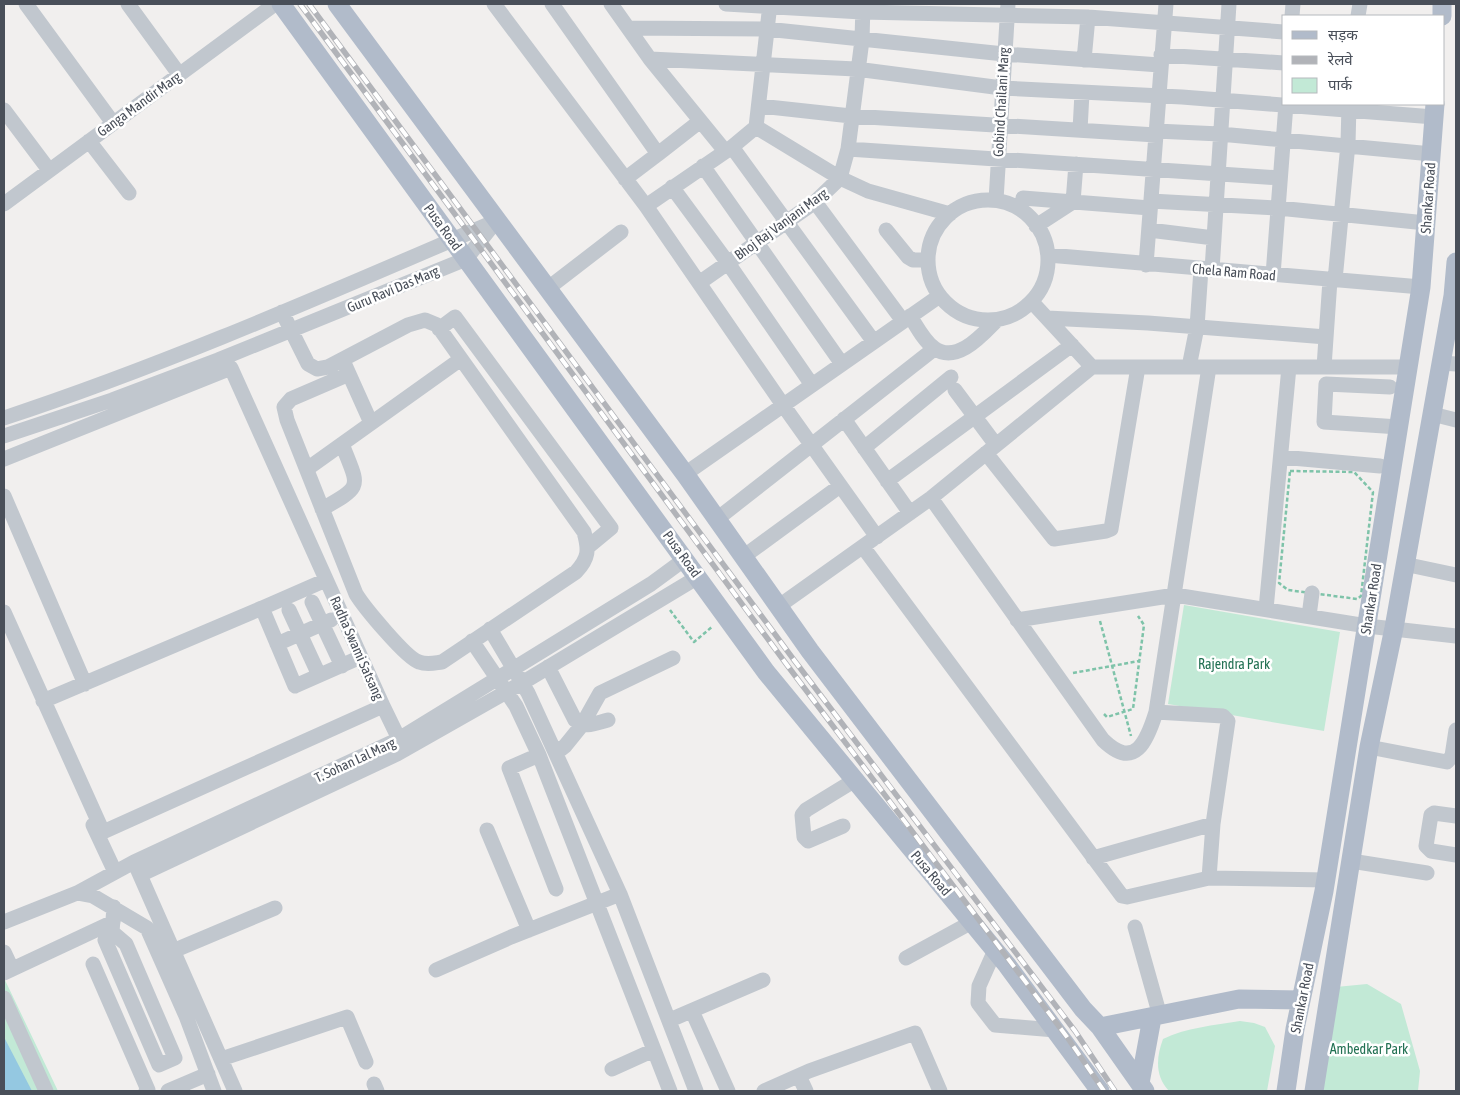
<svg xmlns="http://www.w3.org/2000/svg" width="1460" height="1095" font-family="'Asap Condensed','Noto Sans Devanagari',sans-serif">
	<rect width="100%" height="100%" fill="#f1efee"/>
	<path fill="#c2e9d6" d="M 1184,605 L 1340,632 L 1324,731 L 1168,704 Z
		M 4,978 L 58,1091 L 4,1091 Z
		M 1367,984 L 1401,1004 L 1420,1071 L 1418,1091 L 1320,1091 L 1336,987 Z
		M 1240,1021 L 1254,1023 L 1265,1027 L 1275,1046 L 1267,1091 L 1169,1091 C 1155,1076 1156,1058 1163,1039 C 1185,1028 1215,1025 1240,1021 Z"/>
	<path fill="#94c8e1" d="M 4,1037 L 32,1091 L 4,1091 Z"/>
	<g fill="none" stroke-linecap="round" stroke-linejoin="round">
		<path stroke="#7ec3a9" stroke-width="2.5" stroke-dasharray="4 2.5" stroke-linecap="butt" d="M 1290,471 L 1354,472 L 1373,492 L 1361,596 L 1357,599 L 1288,590 L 1279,583 Z
			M 670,610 L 694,642 L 713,626
			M 1100,621 L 1131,736
			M 1073,673 L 1139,661
			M 1104,714 L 1107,717 L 1133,709 L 1144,625 L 1138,616"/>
		<path stroke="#c1c7ce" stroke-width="15" d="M 26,4 L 113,123
			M 128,4 L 179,74
			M 494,4 L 646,206 L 783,405 L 877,537
			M 552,4 L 658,154 L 625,179
			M 611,4 L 650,59 L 725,151
			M 726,4 L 862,12 L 1088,17 L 1284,32
			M 770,4 L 756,127 L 732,147 L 874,342
			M 1292,16 L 1293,4
			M 1358,16 L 1360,4
			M 628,28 L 766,29 L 1004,54 L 1160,65
			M 1161,55 L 1284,63
			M 650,59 L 856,69 L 1002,88 L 1182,97 L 1434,117
			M 1084,60 L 1088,17
			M 760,106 L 851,116 L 1156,135
			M 4,110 L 49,170
			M 756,127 L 840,178 L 868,191 L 950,214
			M 1080,130 L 1082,93
			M 1156,131 L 1220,134 L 1432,154
			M 89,141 L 129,193
			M 848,149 L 1280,178
			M 658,154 L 699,122
			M 703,166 L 842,364
			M 672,187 L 728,263 L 812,385
			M 1023,198 L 1150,208
			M 996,200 L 1008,4
			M928 260a60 60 0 1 1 120 0a60 60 0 1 1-120 0Z
			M 1151,201 L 1278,208 L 1426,223
			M 815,202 L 903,321
			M 4,204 L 275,4
			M 646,206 L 732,147
			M 1036,226 L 1073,202 L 1076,164
			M 886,230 L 908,257 L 913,260 L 928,260
			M 1149,230 L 1214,238
			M 1048,255 L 1421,287
			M 1146,265 L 1166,4
			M 1212,270 L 1229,4
			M 1273,275 L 1286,104
			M 1335,280 L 1348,144 L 1349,104
			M 699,283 L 815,202 L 840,178 L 848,149 L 862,40 L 863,4
			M 547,289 L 621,232
			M 1032,302 L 1092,367
			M 282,312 L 308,364 L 317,369 L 328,367 L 408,325 L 425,320 L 437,325 L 584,532 C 589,550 589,558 576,572 L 442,662 C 434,663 427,665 419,662 C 406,658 364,607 356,594 L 287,420 L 284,407 L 291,399 L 349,374
			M 910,316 C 917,327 924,341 934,348 C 957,365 983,334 997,320
			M 1047,318 L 1148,323 L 1326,337
			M 439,329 L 455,317 L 611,528 L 588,547
			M 1441,363 L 1456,364
			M 345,365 L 371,423
			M 1189,367 L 1197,327 L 1201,269
			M 1324,367 L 1330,280
			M 1390,387 L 1326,384 L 1324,422 L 1399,427
			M 955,390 L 996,445
			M 1432,414 L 1456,420
			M 4,418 C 171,363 333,291 494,222
			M 844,419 L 910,513
			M 4,436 L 112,400 L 218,360 L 466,259 L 496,221
			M 864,448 L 951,377
			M 986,453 L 1054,539 L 1106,531 L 1111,529 L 1138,367
			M 1281,457 L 1380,466
			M 4,459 L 231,368 L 383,706 L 103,832 L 4,612
			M 307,469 L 461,359
			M 685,474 L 938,297
			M 887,481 L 1072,345
			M 4,496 L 85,684
			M 931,498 L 1103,740 C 1135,771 1147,741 1156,712 L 1209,367
			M 322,509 C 364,485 359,488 342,444
			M 717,519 L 934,349
			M 863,547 L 1122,896 L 1127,897 L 1209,878 L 1326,880
			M 743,557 L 840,486
			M 1404,564 L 1456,575
			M 326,580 L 262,608 L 295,686 L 354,660
			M 312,602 L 342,666
			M 779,606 L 931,498 L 1092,367 L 1408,367
			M 1266,609 L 1289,367
			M 289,610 L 319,675
			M 1309,616 L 1312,593
			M 1017,620 L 1175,595 L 1367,626 L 1456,636
			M 490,629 L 528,693 L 620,894 L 696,1091
			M 472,641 L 516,706 L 539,755 L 670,1091
			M 277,644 L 331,620
			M 548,667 L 575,720 C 586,729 596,723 608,720
			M 43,701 L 262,608
			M 383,706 L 399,739
			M 1156,712 L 1223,716 L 1228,721 L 1213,824 L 1209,878
			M 1369,747 L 1447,762 L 1452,756 L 1456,730
			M 556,753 L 565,746 L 582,725 L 600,693 L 673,658
			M 539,755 L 509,768 L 556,889
			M 1456,816 L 1434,813 L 1431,815 L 1426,846 L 1431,851 L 1456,855
			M 93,825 L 115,872
			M 843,826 L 808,841 L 804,837 L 802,815 L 806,810 L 855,780
			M 487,830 L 529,930
			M 1093,858 L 1213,824
			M 1351,861 L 1427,873
			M 136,866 L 235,1091
			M 140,875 L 397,754 L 522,683 L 698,577
			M 77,893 L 93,896 L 147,928 L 186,1016 L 214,1091
			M 4,922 L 77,893 L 134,862 L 399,739 L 651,584 L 685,559
			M 1135,927 L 1160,1016
			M 112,932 L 126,944 L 175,1058 L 159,1065 L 105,940 L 112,932 L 114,907
			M 995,950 L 979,986 L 978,1003 L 995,1025 L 1055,1030
			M 173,951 L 275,908
			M 4,952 L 12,969
			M 906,958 L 972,922
			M 93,964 L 148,1090 L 146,1091
			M 436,970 L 511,937 L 620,894
			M 4,973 L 113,922
			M 4,998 L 46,1091
			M 692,1011 L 728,1091
			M 670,1020 L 763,980
			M 221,1059 L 347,1017 L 366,1062
			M 612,1069 L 654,1050
			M 799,1076 L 806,1091
			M 374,1084 L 377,1091
			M 168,1091 L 208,1074
			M 764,1091 L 809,1071 L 915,1033 L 940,1091"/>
		<path stroke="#b1bbca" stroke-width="19" d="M 281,4 L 766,672 L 1007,965 L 1100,1091
			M 337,4 L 685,474 L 810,651 L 1083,1009 L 1100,1027 L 1145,1091
			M 1442,16 L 1442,4
			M 1100,1027 L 1239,999 L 1301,1000
			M 1140,1083 L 1152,1018
			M 1286,1091 L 1295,1029 L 1324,891 L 1421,287 L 1435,104
			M 1314,1091 L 1369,747 L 1394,628 L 1453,296 L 1456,262"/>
		<defs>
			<path id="rail" d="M 300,4 L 787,665 L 1067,1037 L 1104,1091
				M 309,4 L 794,660 L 1075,1031 L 1115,1091"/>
		</defs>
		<use href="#rail" stroke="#b1b3b8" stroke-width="5.5"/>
		<use href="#rail" stroke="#fff" stroke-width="4" stroke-dasharray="11" stroke-linecap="butt"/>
	</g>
	<g text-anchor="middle" stroke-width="5" stroke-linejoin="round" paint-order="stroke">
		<g font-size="14" fill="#494f59" stroke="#fff">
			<text transform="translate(1001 102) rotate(-87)" y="5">Gobind Chailani Marg</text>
			<text transform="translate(139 104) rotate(-36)" y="5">Ganga Mandir Marg</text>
			<text transform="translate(1428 198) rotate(-86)" y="5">Shankar Road</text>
			<text transform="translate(781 224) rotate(-36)" y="5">Bhoj Raj Vanjani Marg</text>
			<text transform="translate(443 227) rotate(54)" y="5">Pusa Road</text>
			<text transform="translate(1234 272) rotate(5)" y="5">Chela Ram Road</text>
			<text transform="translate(393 289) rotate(-23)" y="5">Guru Ravi Das Marg</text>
			<text transform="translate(682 554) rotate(54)" y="5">Pusa Road</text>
			<text transform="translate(1371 599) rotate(-81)" y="5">Shankar Road</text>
			<text transform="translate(357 648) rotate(66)" y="5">Radha Swami Satsang</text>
			<text transform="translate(355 760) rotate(-25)" y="5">T. Sohan Lal Marg</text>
			<text transform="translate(931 873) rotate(50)" y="5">Pusa Road</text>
			<text transform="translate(1302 998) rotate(-79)" y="5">Shankar Road</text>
		</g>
		<g font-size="14" fill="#227153" stroke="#fff">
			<text x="1234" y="669">Rajendra Park</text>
			<text x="1369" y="1054">Ambedkar Park</text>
		</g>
	</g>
	<rect width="1460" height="1095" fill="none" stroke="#494f59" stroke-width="10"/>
	<rect x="1282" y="15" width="162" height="90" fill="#ffffff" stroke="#b6b9bd"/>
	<rect x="1292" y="31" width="25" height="8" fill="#b1bbca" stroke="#b6b9bd"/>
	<text x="1328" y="40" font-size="15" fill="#494f59">सड़क</text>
	<rect x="1292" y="56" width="25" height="8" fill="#b1b3b8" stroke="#b6b9bd"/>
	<text x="1328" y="65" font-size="15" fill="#494f59">रेलवे</text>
	<rect x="1292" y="78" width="25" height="15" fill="#c2e9d6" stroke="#b6b9bd"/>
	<text x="1328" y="90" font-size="15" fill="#494f59">पार्क</text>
</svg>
